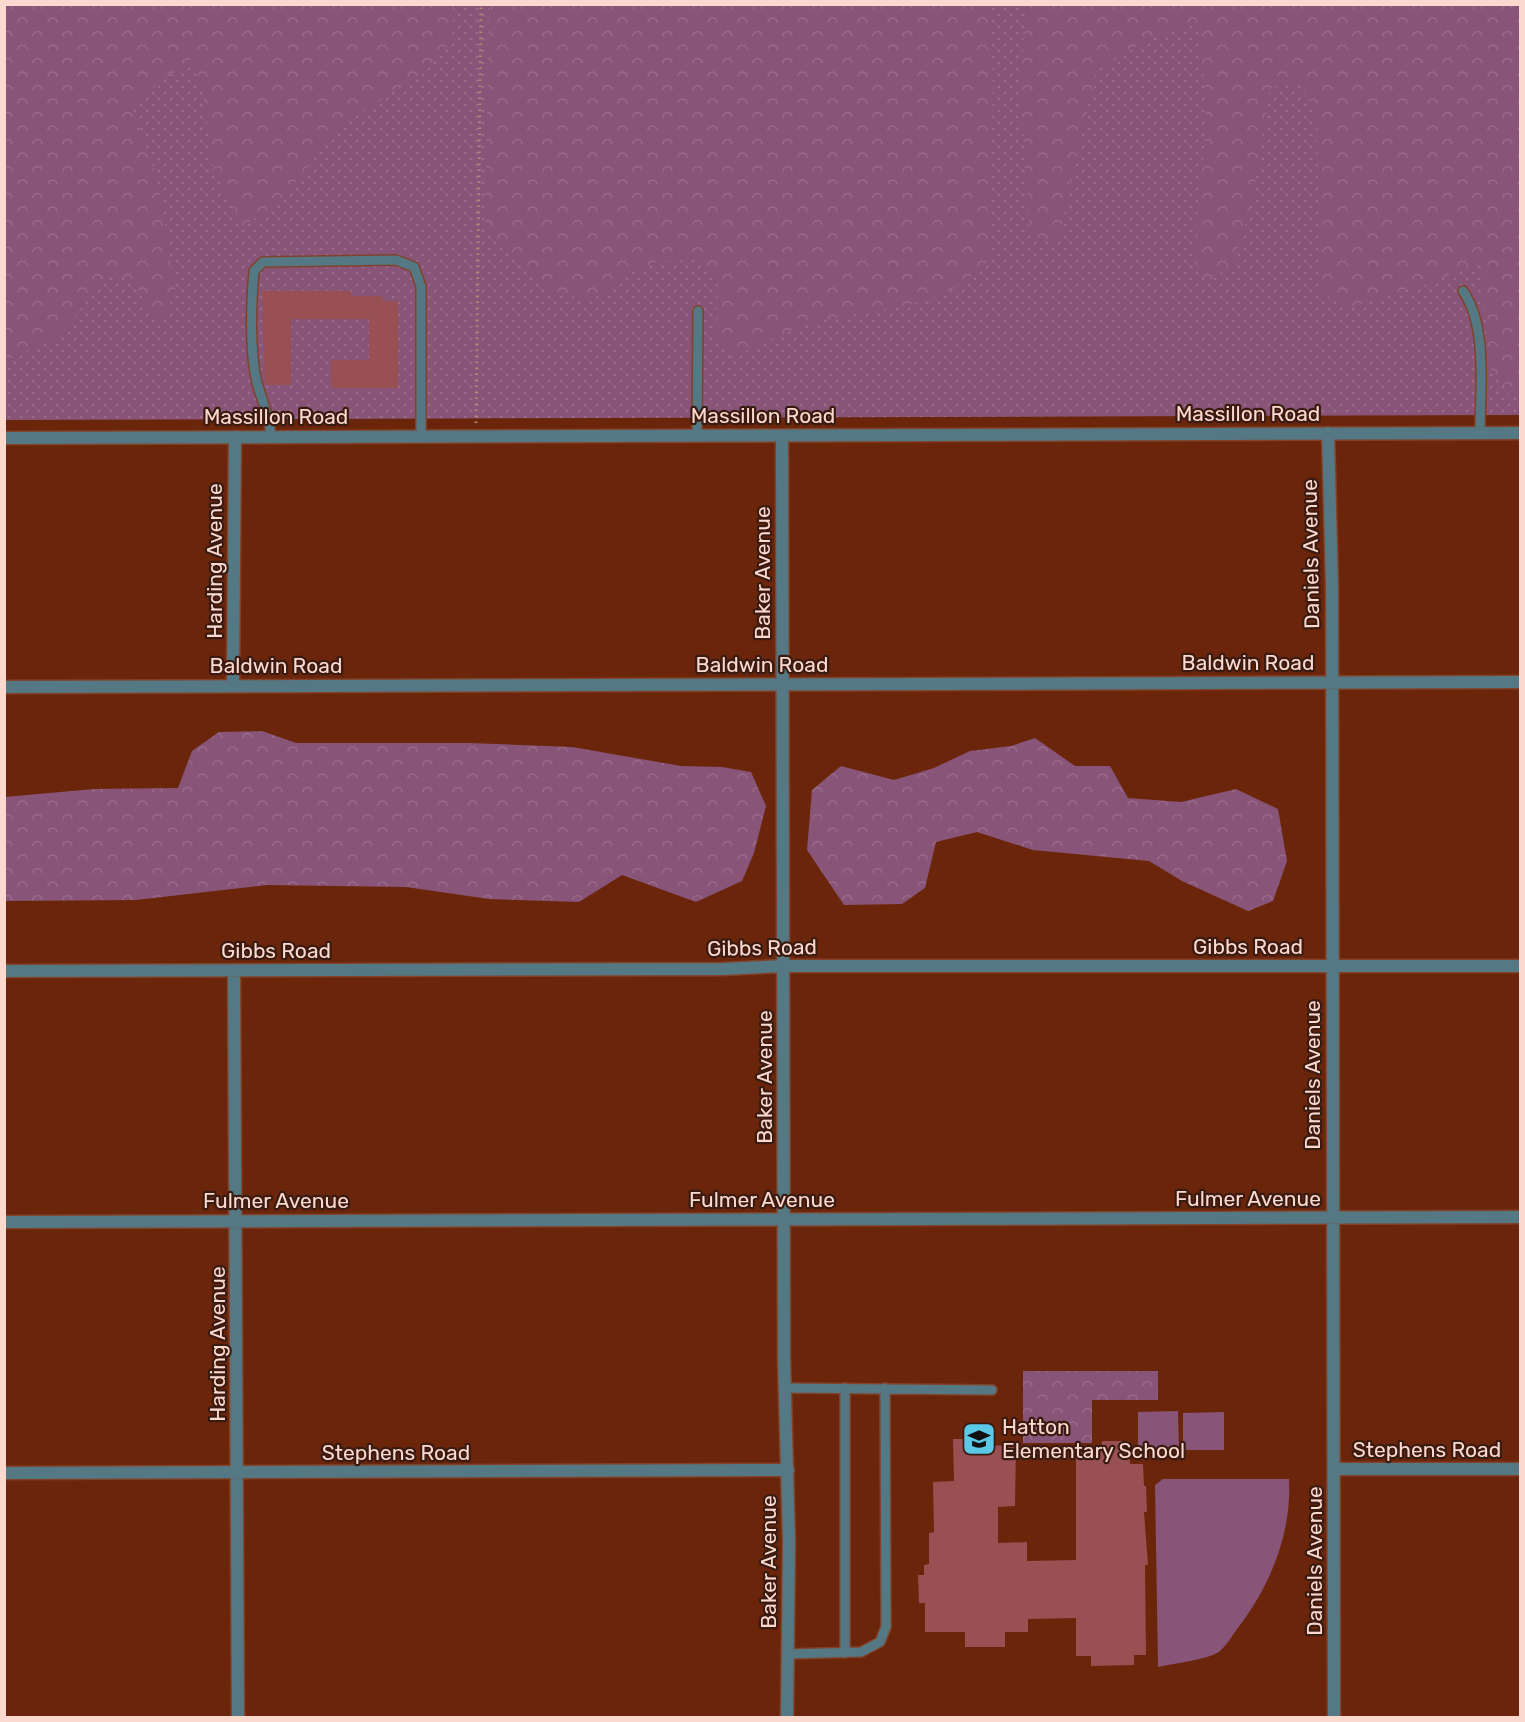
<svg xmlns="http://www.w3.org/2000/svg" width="1525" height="1722" viewBox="0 0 1525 1722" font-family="Rubik,sans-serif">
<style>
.grass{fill:url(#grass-dots)}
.forest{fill:url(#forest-crowns)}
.pitch{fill:#885478}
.building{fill:#995053}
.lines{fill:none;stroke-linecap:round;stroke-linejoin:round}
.service-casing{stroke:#81422a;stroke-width:12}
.minor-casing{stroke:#81422a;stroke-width:15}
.tertiary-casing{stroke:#81422a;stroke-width:15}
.path{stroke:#b98674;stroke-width:3;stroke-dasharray:1.5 4.5;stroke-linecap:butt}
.service{stroke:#557984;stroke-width:9}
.minor{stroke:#557984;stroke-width:12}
.tertiary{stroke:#557984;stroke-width:12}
.labels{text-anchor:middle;stroke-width:4.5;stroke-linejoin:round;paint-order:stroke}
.street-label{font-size:21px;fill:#fcd9ce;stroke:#3a1b11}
.poi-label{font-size:21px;fill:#fcd9ce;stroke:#3a1b11;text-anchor:start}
</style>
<defs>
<pattern id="grass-dots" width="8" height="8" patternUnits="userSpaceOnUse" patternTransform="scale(1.5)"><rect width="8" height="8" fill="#885478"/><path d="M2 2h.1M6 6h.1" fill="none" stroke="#9a6c8a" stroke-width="1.8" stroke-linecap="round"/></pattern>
<pattern id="forest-crowns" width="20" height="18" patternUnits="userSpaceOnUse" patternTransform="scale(1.5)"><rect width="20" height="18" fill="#885478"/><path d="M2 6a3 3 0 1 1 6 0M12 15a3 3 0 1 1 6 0" fill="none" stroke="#9a6c8a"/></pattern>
</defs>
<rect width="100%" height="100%" fill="#6a250b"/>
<path class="grass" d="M4,5H1520V415L5,420Z"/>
<path class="forest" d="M5,4H454V5L452,41L426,70L338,128L278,205L243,226L213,168L204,101L193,58L131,104L157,178L176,292L158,326L136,286L112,270L57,338L5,361Z
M489,5H990L993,78L990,258C943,312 889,304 826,320C793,328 761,342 732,359L716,338L718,275L698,260L656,262L616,279L611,294L586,298L553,294L485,228Z
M1025,5H1520V383L1511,396L1489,366L1481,261L1428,284L1353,306L1322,294L1316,115L1300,84L1270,88L1254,192L1235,260L1207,285L1193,259L1207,119L1199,24L1157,35L1096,71L1058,243L1030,236L1021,99Z
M262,731L296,743H469L572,747L681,766L722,767L751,772L766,806L754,853L742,881L696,902L622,875L579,902L489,899L406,887L267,885L136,900L5,901V797L94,789L178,788L192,751L219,732Z
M1035,738L1075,766H1110L1128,798L1181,802L1236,789L1278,809L1287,861L1273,901L1248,911L1182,881L1149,861L1033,850L977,832L936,842L925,888L902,904L844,905L807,850L812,790L841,766L894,780L934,768L970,751L1011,746Z
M1023,1371H1158V1400H1092V1443H1023Z"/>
<path class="pitch" d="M1178,1411L1179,1449H1138V1412Z
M1224,1412V1450H1183V1413Z
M1163,1479H1289C1292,1533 1270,1587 1237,1629C1232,1636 1227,1645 1220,1651C1211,1659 1172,1664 1158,1667L1155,1485Z"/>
<path class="building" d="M262,291H351V296H382V301H398V388H331V360H369V319H291V385H265Z
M953,1439H979V1445L1016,1446L1015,1506L998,1507V1543L1027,1542V1561L1076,1560V1452H1101L1102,1441H1129L1130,1464H1143L1144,1486H1146L1147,1512H1144L1148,1565H1145L1146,1655H1134V1665L1091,1666V1656H1076V1618L1028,1619V1632H1005V1647H965V1632H925V1603H919L918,1575H924V1565L929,1564V1533L934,1532L933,1482L954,1481Z"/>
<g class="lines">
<defs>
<path id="service" d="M1463,291C1488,326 1480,391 1480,433
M697,435L698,311
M271,437C269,414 263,404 257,383C249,348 251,306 254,271L263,262L396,260L414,267L421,286V436
M785,1388L992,1390
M845,1653V1388
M787,1654L861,1652L880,1642L886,1627L885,1388"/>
<path id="minor" d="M1328,433L1332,585L1334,1718
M782,436L784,1359L789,1542L787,1718
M233,685L235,437
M4,687L1520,682
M4,971L723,969L784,966H1520
M234,971L238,1718
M4,1222L1520,1217
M1334,1469H1520
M4,1473L788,1470"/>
<path id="tertiary" d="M4,438L1520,433"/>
</defs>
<use href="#service" class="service-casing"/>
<use href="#minor" class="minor-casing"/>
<use href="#tertiary" class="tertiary-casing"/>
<path class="path" d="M476,423L481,4"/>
<use href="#service" class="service"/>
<use href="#minor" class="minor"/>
<use href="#tertiary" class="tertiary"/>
</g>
<defs>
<symbol id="school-square" viewBox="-11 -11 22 22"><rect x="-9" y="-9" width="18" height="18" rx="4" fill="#5ac8e6" stroke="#3a1b11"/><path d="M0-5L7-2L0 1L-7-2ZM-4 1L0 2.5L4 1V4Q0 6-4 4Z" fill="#111"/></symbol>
</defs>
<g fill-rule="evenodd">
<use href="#school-square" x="960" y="1420" width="38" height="38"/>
</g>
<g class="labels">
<g class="street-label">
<text x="1248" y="421">Massillon Road</text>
<text x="763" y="423">Massillon Road</text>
<text x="276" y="424">Massillon Road</text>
<text transform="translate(1311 554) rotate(-91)" y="7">Daniels Avenue</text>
<text transform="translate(215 561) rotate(-90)" y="7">Harding Avenue</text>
<text transform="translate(763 573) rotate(-90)" y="7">Baker Avenue</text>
<text x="1248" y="670">Baldwin Road</text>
<text x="762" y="672">Baldwin Road</text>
<text x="276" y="673">Baldwin Road</text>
<text x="1248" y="954">Gibbs Road</text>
<text transform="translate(762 948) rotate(-1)" y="7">Gibbs Road</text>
<text x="276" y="958">Gibbs Road</text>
<text transform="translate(1313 1075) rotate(-90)" y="7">Daniels Avenue</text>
<text transform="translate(765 1077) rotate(-90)" y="7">Baker Avenue</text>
<text x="1248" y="1206">Fulmer Avenue</text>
<text x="762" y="1207">Fulmer Avenue</text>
<text x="276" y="1208">Fulmer Avenue</text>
<text transform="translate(218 1344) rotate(-90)" y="7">Harding Avenue</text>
<text x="1427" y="1457">Stephens Road</text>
<text x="396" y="1460">Stephens Road</text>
<text transform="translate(1315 1561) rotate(-90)" y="7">Daniels Avenue</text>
<text transform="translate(769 1562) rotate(-90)" y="7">Baker Avenue</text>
</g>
<g class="poi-label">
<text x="1002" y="1434">Hatton<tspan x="1002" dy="24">Elementary School</tspan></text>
</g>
</g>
<rect width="1525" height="1722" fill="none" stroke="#fcd9ce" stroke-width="12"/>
</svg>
